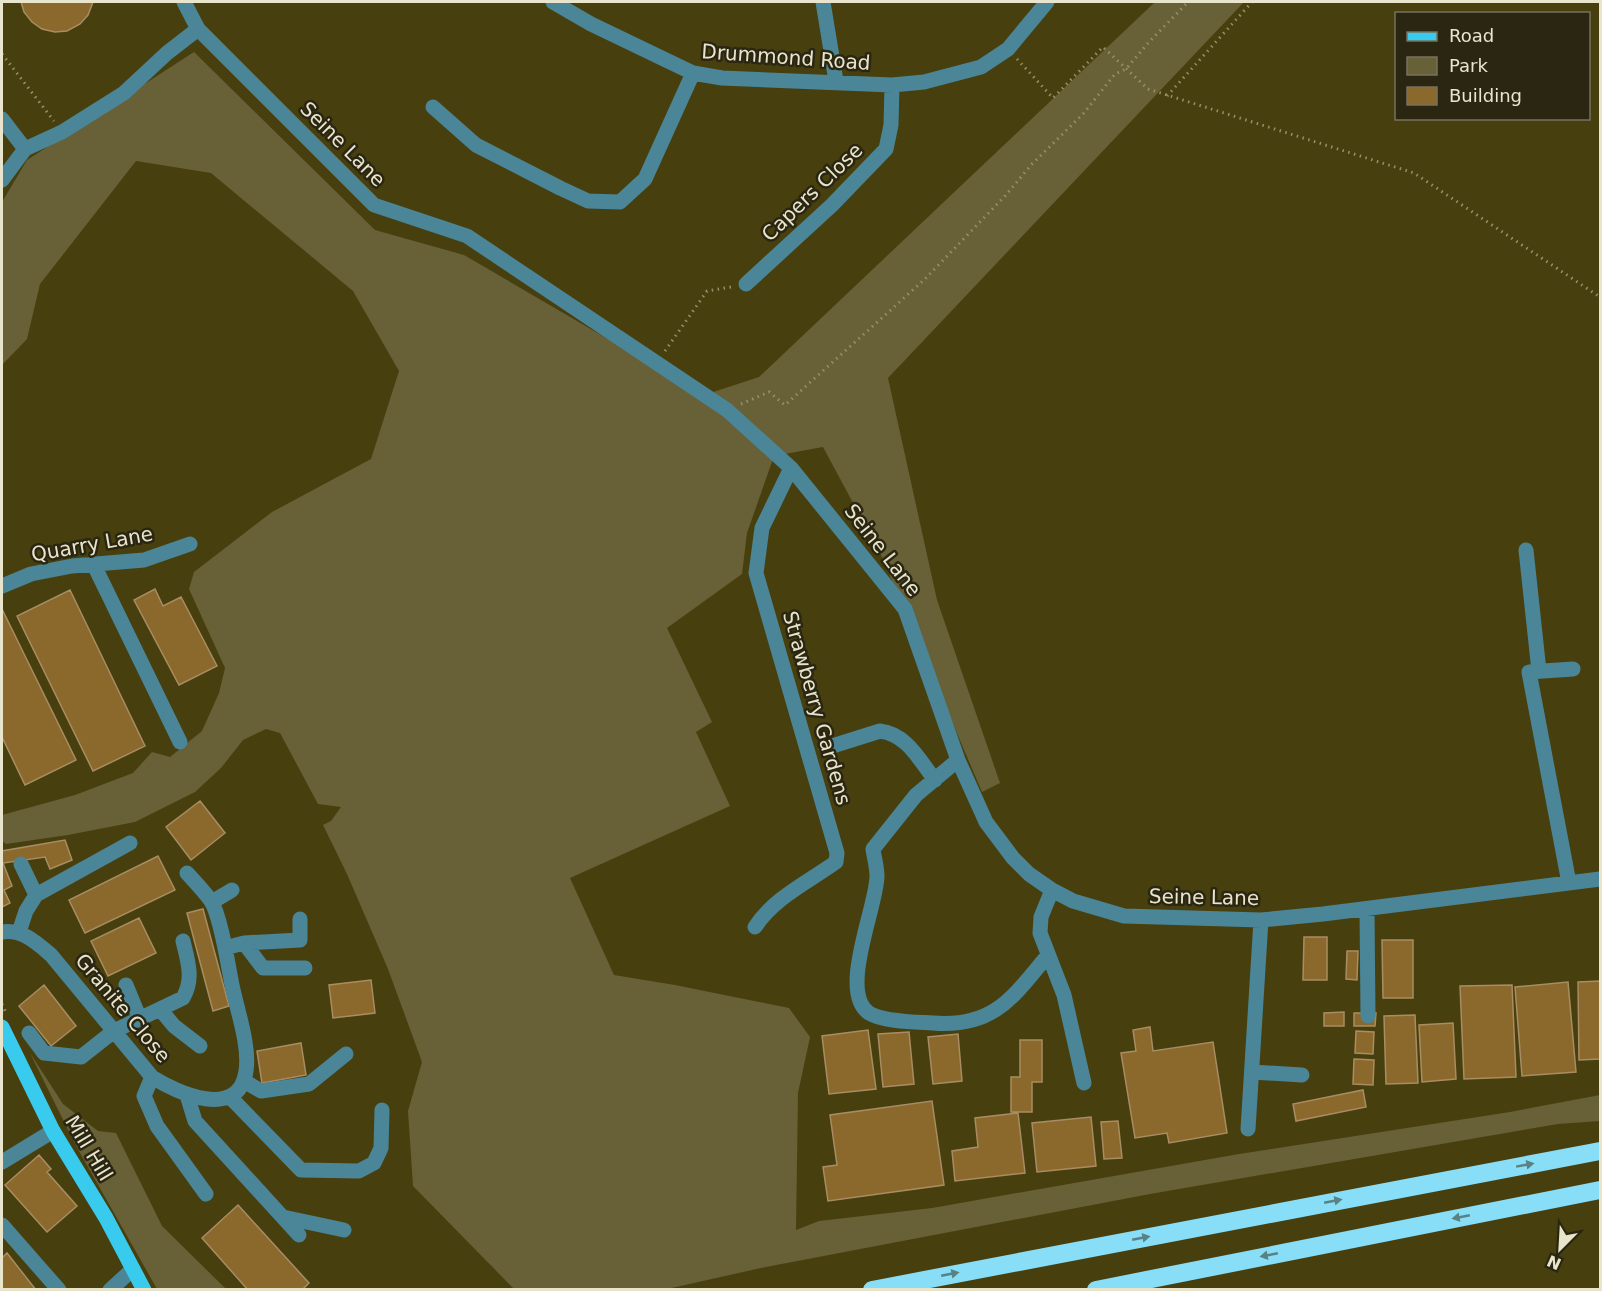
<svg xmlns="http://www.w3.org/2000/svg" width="1602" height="1291" viewBox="0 0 1602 1291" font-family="'DejaVu Sans',sans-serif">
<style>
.green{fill:#686037}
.building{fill:#8b682b;stroke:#a88d63;stroke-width:1.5}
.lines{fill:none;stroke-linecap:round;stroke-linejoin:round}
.path{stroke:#968f6b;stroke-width:3;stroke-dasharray:1.5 4.5;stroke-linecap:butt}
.minor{stroke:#4a8697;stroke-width:15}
.major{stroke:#39cbee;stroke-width:15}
.highway{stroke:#88def7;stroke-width:18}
.oneway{fill:#598284}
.labels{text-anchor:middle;stroke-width:5;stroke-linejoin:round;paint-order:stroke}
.street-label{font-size:20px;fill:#e9e5cc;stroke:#2a2612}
</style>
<rect width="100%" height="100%" fill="#483f0f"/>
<path class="green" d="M1155,2H1244L888,378L937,600L1000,783L982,792L881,555L823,447L774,456L747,533L742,574L667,628L712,722L696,732L730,806L570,878L614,975L675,985L789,1008L810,1037L798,1093L796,1230L819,1221L932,1208L1239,1154L1510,1112L1600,1095V1121L1558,1124L1150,1194L761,1268L667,1289H514L413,1186L408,1111L422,1062L388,969L347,874L323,825L331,821L341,807L318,804L280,733L266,729L243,740L221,768L195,792L135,822L68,835L6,844L2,841V815L75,795L133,773L152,752L170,757L202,731L219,693L225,668L189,589L194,572L272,512L371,459L399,371L353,291L211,173L136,161L40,284L27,339L2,365V202L27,160L194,52L375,230L464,255L704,395L759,377Z
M30,1053L63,1104L98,1131L116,1133L162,1226L226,1289H157L75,1144Z"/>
<path class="building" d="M21,2H93L88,15L80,24L67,31L55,32L42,29L32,22L24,12Z
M155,589L163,606L181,597L217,666L179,685L134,600Z
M70,590L145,746L93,771L17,616Z
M2,609L76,760L25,785L2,737Z
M200,801L225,833L191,860L166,827Z
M65,840L72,860L50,869L45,857L3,863L12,886L4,890L10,903L2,907V851Z
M158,856L175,890L85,933L69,900Z
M203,909L229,1006L213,1011L187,913Z
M139,918L156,953L108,976L91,941Z
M1304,937H1327V980H1303Z
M1382,940H1413V998H1383Z
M1347,951H1358L1357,980L1346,979Z
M371,980L375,1013L333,1018L329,985Z
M1600,981V1059L1579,1060L1578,982Z
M1568,982L1576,1072L1522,1076L1515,987Z
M44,985L76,1026L51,1046L19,1006Z
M1512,985L1516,1077L1464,1079L1460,986Z
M1344,1012V1026H1324V1013Z
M1354,1013H1376L1375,1026H1354Z
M1415,1015L1418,1083L1386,1084L1384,1016Z
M1453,1023L1456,1079L1422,1082L1419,1025Z
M1150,1027L1153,1051L1213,1042L1227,1133L1169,1143L1167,1133L1135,1138L1121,1053L1136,1051L1133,1030Z
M868,1030L876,1089L829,1094L822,1036Z
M1356,1031L1374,1032L1373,1054L1355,1053Z
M909,1032L914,1084L883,1087L878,1034Z
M958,1034L962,1081L933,1084L928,1037Z
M1020,1040H1042V1082H1032V1112H1011V1077H1020Z
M301,1043L306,1075L262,1083L257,1051Z
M1354,1059L1374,1060L1373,1085L1353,1084Z
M1363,1090L1366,1107L1296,1121L1293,1104Z
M932,1101L944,1185L828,1201L823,1167L837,1165L830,1115Z
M1018,1113L1025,1173L955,1181L952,1151L978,1147L975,1118Z
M1091,1117L1096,1166L1037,1172L1032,1123Z
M1118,1121L1122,1158L1104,1159L1101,1122Z
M39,1155L51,1169L47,1172L77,1206L47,1232L5,1185Z
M238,1205L309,1283L302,1290H248L202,1238Z
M7,1253L36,1290H2V1258Z"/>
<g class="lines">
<path class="path" d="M2,54L54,121
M1017,59L1053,98L1103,47L1148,89L1414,173L1600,297
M1167,96L1252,2
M665,351L707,291L731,287
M741,404L769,392L785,405L924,280L1005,196L1032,164L1083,114L1115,74L1126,69L1149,42L1188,2
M2,1004L6,1013"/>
<path class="minor" d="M184,2L198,29L374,205L467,236L727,410L791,468L905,609L958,760L986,822L1013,858L1029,874L1052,890L1073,901L1124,916L1261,920L1323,914L1600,879
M553,2L591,24L693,73L722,78L892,85L924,82L981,67L1008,49L1047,2
M823,2L836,81
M433,107L476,145L560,188L588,201L620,202L645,179L693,73
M2,119L25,149
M2,180L25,149L62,132L124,93L167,53L198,29
M746,284L832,205L886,149L891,125L892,85
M1526,550L1539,671
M93,563L180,742
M2,586L31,574L72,566L144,560L190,544
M826,748L880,731C907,734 920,761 935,780
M958,760L916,795L873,849C874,857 877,867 877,876C877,906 838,992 869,1013C883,1022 916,1022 933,1023C994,1028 1013,997 1048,955
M21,864L36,895
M1569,883L1529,672L1573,669
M1052,890L1041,917L1040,933L1064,995L1084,1083
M212,902L232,890
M1367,909L1368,1016
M755,927C774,898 808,882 836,862L837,853L756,573L762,528L791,468
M2,932C22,929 36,942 51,955L152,1077C177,1093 239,1121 246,1071C250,1046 237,1010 232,985C228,965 221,917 211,901C204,891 195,882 187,873
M19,932L26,911L36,895L130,843
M244,943L300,940V919
M225,948L244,943L263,968H305
M126,985L140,1019
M160,1009L174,1026L200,1046
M29,1033L44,1053L81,1057L114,1031L183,998C194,979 188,962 183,941
M1252,1072L1302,1075
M152,1077L144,1096L157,1126L206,1194
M244,1081L261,1091L309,1084L346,1054
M187,1095L195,1121L299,1235
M230,1097L301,1170L359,1171L374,1163L381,1148L382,1110
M1248,1129L1261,920
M2,1162L53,1131
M283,1217L344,1230
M2,1225L59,1290
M110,1290L133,1269"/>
<path class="major" d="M2,1027L53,1131L106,1218L144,1290"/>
<path class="highway" d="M872,1290L1600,1151
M1096,1290L1600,1190"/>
</g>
<defs><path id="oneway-solid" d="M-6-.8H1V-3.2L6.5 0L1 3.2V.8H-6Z" transform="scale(1.5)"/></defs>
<g class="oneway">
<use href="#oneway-solid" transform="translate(1525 1165) rotate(-10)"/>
<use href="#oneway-solid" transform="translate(1333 1201) rotate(-11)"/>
<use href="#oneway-solid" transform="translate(1461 1217) rotate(169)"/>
<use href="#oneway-solid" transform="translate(1141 1238) rotate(-11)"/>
<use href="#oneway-solid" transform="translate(1269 1255) rotate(169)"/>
<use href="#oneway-solid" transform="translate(950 1274) rotate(-11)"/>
</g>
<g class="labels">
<g class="street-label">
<text transform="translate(786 57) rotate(4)" y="7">Drummond Road</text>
<text transform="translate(343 144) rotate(45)" y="7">Seine Lane</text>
<text transform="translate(812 192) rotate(-44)" y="7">Capers Close</text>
<text transform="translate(92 544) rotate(-10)" y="7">Quarry Lane</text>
<text transform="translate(883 550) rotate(52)" y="7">Seine Lane</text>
<text transform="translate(817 708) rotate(74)" y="7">Strawberry Gardens</text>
<text transform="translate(1204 897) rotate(1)" y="7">Seine Lane</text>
<text transform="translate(123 1008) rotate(50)" y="7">Granite Close</text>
<text transform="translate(89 1148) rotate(59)" y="7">Mill Hill</text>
</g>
</g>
<rect width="1602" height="1291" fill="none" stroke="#e9e5cc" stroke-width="6"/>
<rect x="1395" y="12" width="195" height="108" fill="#2a2612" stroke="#76725c" stroke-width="1.5"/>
<rect x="1407" y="32" width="30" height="9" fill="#39cbee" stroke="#76725c" stroke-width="1.5"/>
<text x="1449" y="42" font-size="18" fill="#e9e5cc">Road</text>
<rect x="1407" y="57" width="30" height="18" fill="#686037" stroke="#76725c" stroke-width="1.5"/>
<text x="1449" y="72" font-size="18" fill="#e9e5cc">Park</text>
<rect x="1407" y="87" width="30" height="18" fill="#8b682b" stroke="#76725c" stroke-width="1.5"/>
<text x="1449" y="102" font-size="18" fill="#e9e5cc">Building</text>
<g transform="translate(1560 1249) rotate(204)" stroke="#2a2612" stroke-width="4.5" paint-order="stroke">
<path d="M0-4.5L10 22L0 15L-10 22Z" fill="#e9e5cc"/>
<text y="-9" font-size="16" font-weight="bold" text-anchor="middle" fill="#e9e5cc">N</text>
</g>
</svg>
